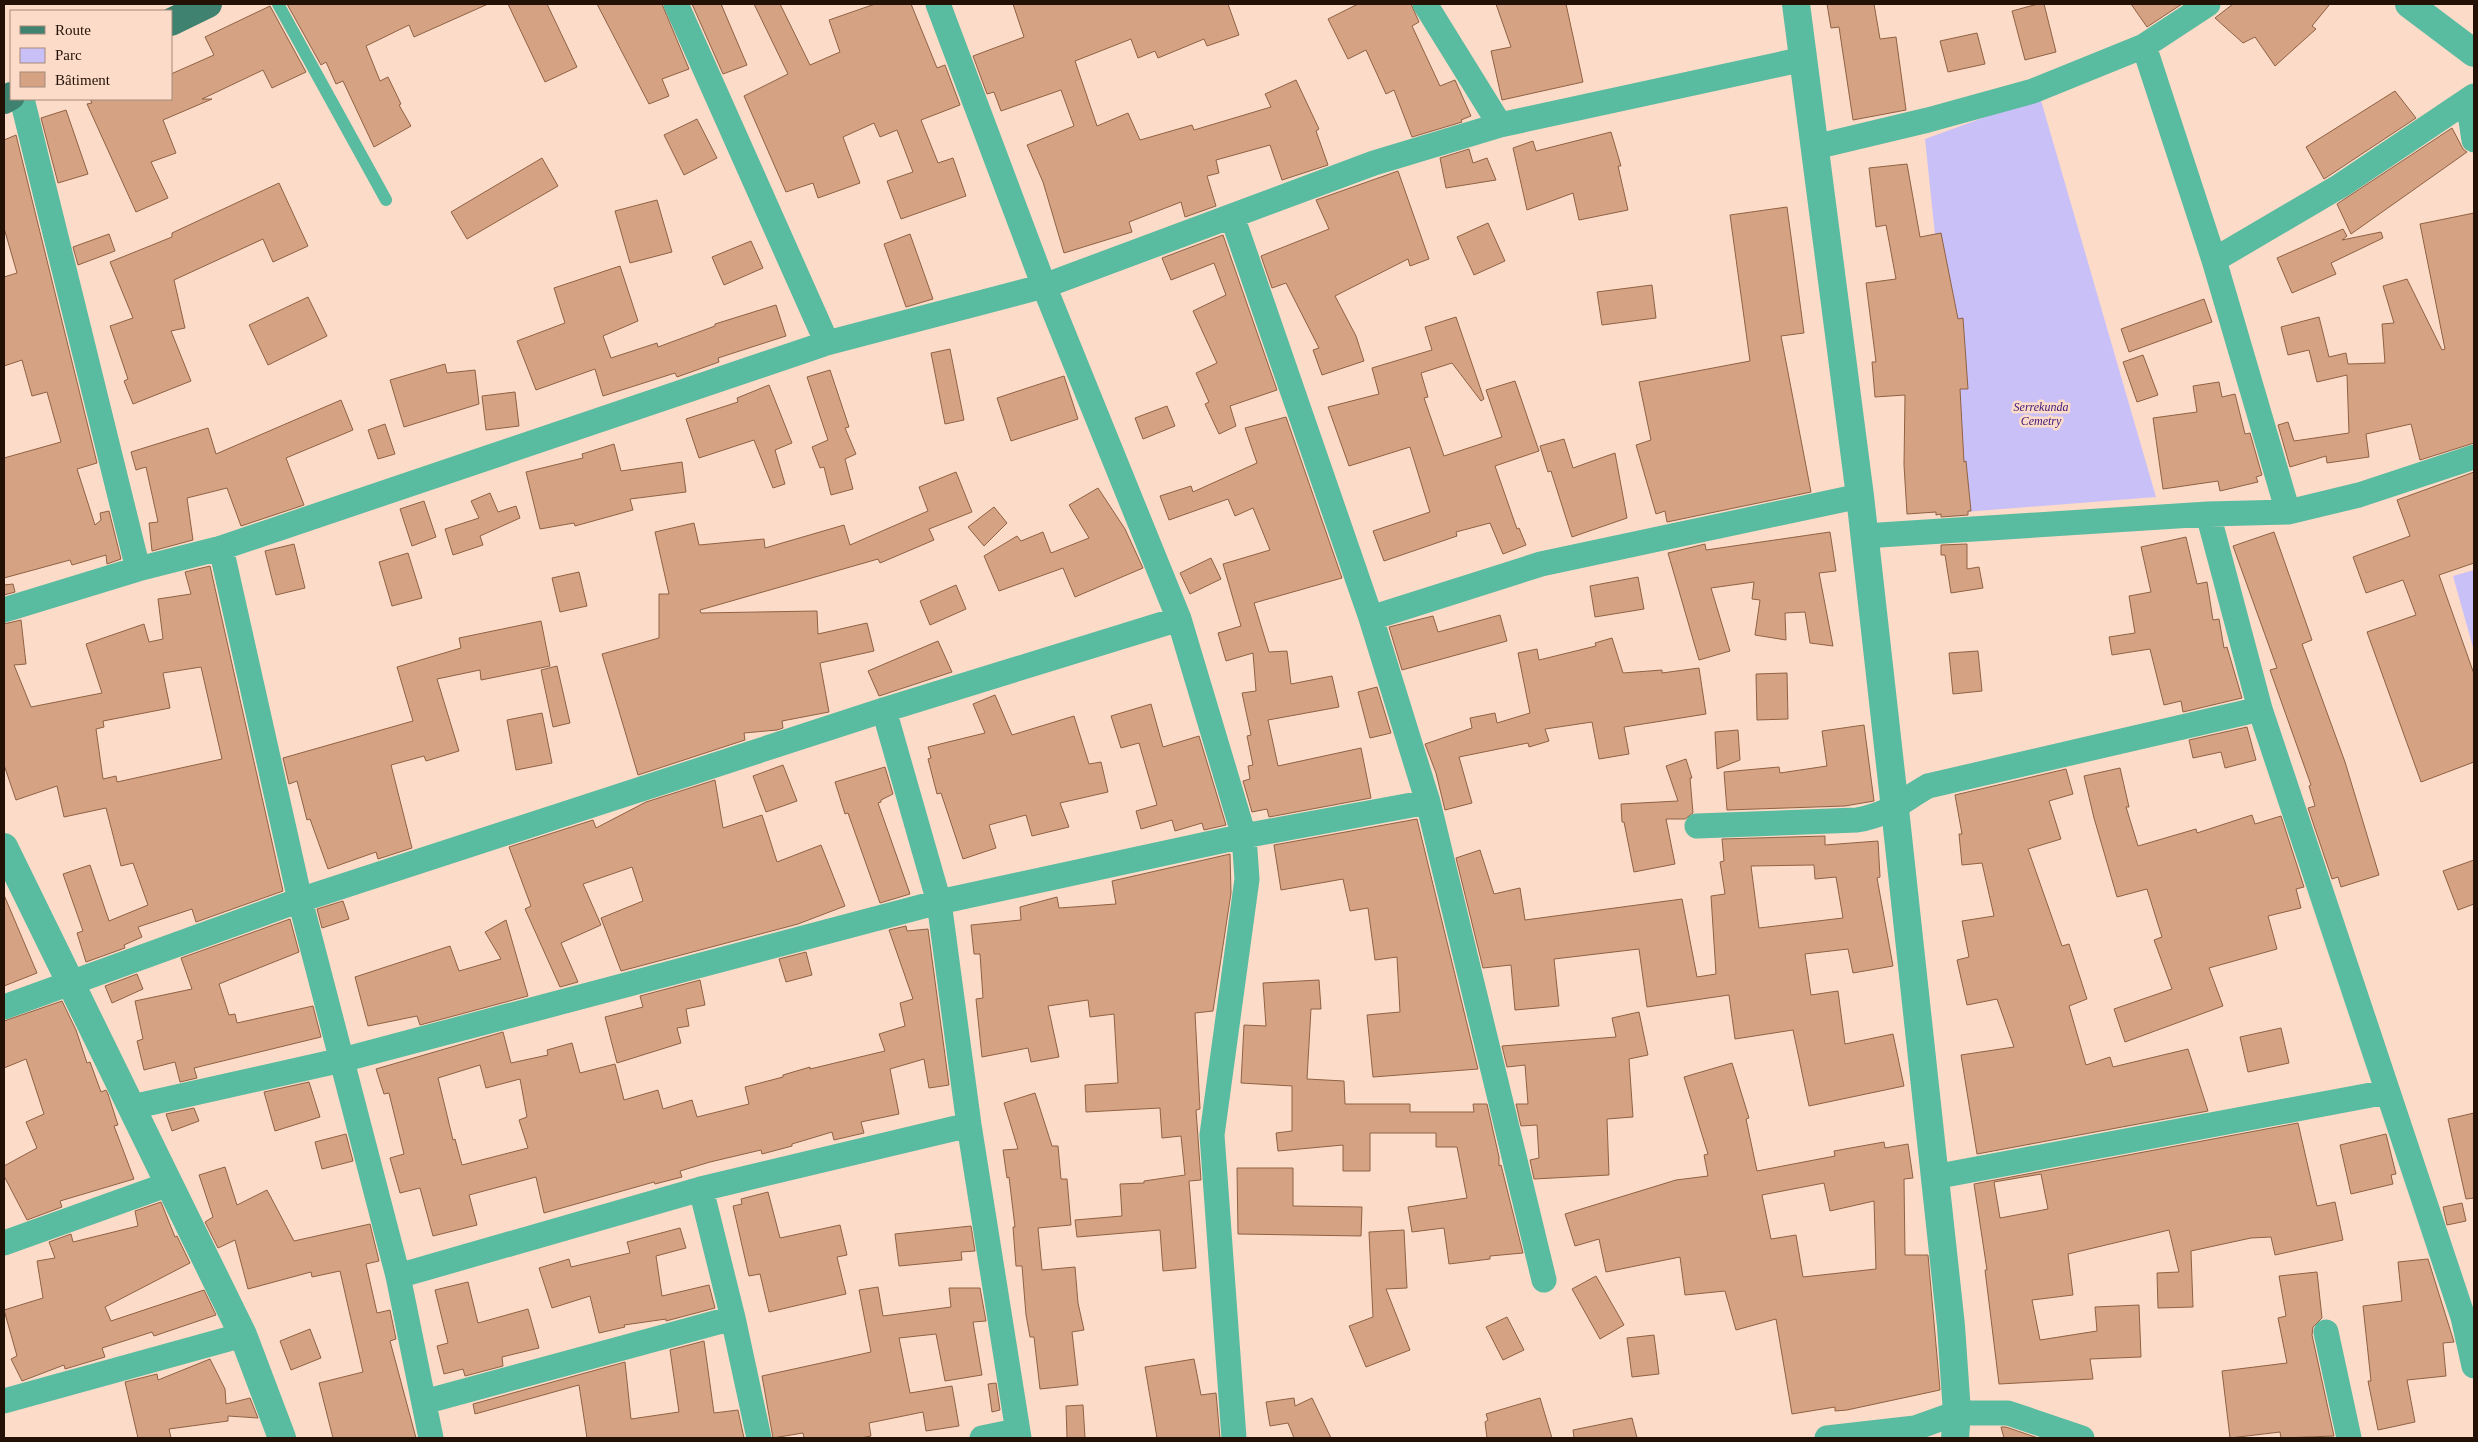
<svg xmlns="http://www.w3.org/2000/svg" width="2478" height="1442" viewBox="0 0 2478 1442" font-family="'Times New Roman',serif">
<style>
.green{fill:#cac0f8}
.building{fill:#d5a283;stroke:#906244;fill-rule:evenodd}
.lines{fill:none;stroke-linecap:round;stroke-linejoin:round}
.service{stroke:#59bb9f;stroke-width:12}
.minor{stroke:#59bb9f;stroke-width:25}
.tertiary{stroke:#59bb9f;stroke-width:28}
.primary{stroke:#3e826f;stroke-width:28}
.labels{text-anchor:middle;stroke-width:5;stroke-linejoin:round;paint-order:stroke}
.park-label{font-size:12px;font-style:italic;fill:#3c167b;stroke:#fcdbc8}
</style>
<rect width="100%" height="100%" fill="#fcdbc8"/>
<path class="green" d="M2040,97L2156,497L1964,512L1925,139Z
M2474,570V651L2453,576Z"/>
<path class="building" d="M287,4H488L414,37L409,25L366,46L380,81L388,77L401,104L399,105L411,126L374,147L343,81L336,84L326,62L321,65Z
M508,4H547L577,67L545,82Z
M597,4H662L689,69L662,79L669,96L649,104Z
M692,4H721L747,65L723,74Z
M754,4H780L810,65L840,52L829,20L875,4H911L937,68L945,65L960,105L921,120L938,163L953,158L966,196L901,219L887,181L913,172L897,130L880,137L874,123L843,137L860,183L818,198L813,183L786,192L744,96L788,74Z
M1013,4H1228L1239,35L1207,46L1204,39L1158,58L1155,51L1138,58L1131,39L1075,61L1097,126L1128,113L1140,140L1192,125L1194,130L1271,107L1265,94L1296,80L1319,129L1316,131L1328,165L1282,180L1270,145L1216,160L1219,173L1207,176L1216,206L1185,217L1181,202L1129,222L1132,232L1064,253L1043,182L1027,145L1074,126L1061,90L1001,111L994,92L987,94L973,56L1024,37Z
M1358,4H1411L1419,22L1412,26L1440,86L1455,80L1471,116L1461,120L1462,122L1412,137L1394,90L1386,94L1366,50L1348,59L1328,19Z
M1496,4H1566L1583,82L1502,100L1491,51L1511,47Z
M1827,4H1874L1880,39L1896,37L1906,110L1853,120L1839,27L1831,28Z
M2038,4H2044L2056,52L2025,60L2012,11Z
M2131,4H2182L2147,27Z
M2233,4H2330L2312,26L2316,29L2275,66L2255,37L2243,43L2215,18Z
M270,6L306,72L272,88L263,70L202,99H212L163,120L176,153L151,162L168,198L136,212L87,104L92,103L90,99H171V74L214,55L205,37Z
M1977,33L1985,64L1948,72L1940,41Z
M2395,91L2416,118L2324,179L2306,147Z
M66,110L88,174L58,183L41,118Z
M697,119L717,158L684,175L664,135Z
M2452,128L2463,149L2467,152L2351,234L2337,204Z
M1611,132L1621,166H1618L1628,210L1579,220L1573,193L1527,210L1513,148L1533,141L1536,151Z
M16,135L97,463L77,469L95,525L101,520L100,513L109,511L121,559L107,564L106,555L72,565L70,560L4,578V458L61,442L47,392L32,396L22,360L4,366V277L17,273L4,228V140Z
M1469,149L1473,163L1487,158L1496,180L1446,188L1440,158Z
M542,158L558,186L467,239L451,212Z
M1907,164L1920,237L1941,233L1958,319L1963,318L1968,389H1960L1964,462L1966,461L1971,511H1968V515L1941,517V514L1936,515V512L1907,514L1904,465L1905,395L1875,397L1872,362H1876L1866,283L1896,279L1886,225L1876,227L1869,168Z
M1398,171L1429,259L1410,266L1408,259L1335,296L1356,336L1364,361L1322,375L1313,350L1319,348L1286,283L1272,288L1261,256L1329,229L1316,200Z
M279,183L308,246L273,262L263,239L174,280L185,328L171,331L191,381L133,404L124,381L128,379L110,326L133,318L110,262L172,237V233Z
M657,200L672,252L630,263L615,211Z
M1787,207L1804,333L1781,336L1811,492L1667,522L1665,511L1656,514L1636,445L1651,440L1639,382L1750,361L1730,215Z
M2474,213V443L2420,460L2411,424L2366,434L2369,457L2327,463L2326,456L2290,467L2278,425L2288,422L2294,441L2349,433L2347,375L2317,382L2309,350L2288,355L2281,327L2319,317L2329,357L2346,353L2348,364L2385,363L2382,324L2394,323L2383,286L2407,279L2442,350L2445,349L2420,224Z
M1488,223L1505,261L1474,275L1457,237Z
M2343,229L2347,236L2342,240L2381,232L2383,238L2331,263L2336,274L2292,293L2277,258Z
M109,234L115,251L78,265L73,247Z
M910,234L933,299L906,307L884,244Z
M1223,235L1277,390L1230,406L1236,426L1219,434L1205,404L1209,402L1196,373L1217,363L1193,311L1226,295L1214,263L1171,280L1162,258Z
M751,241L763,268L724,285L712,257Z
M620,266L638,321L603,336L611,358L657,343L658,347L715,326V324L776,305L786,336L718,358L719,362L677,377L675,373L603,396L595,369L536,390L517,341L565,323L554,288Z
M1652,285L1656,318L1602,325L1597,292Z
M308,297L327,336L268,365L249,325Z
M2204,299L2212,322L2129,352L2121,329Z
M1456,317L1484,399L1481,401L1452,363L1421,373L1428,397L1424,398L1444,456L1502,437L1486,390L1515,381L1539,451L1495,466L1517,529L1519,528L1526,545L1503,554L1490,523L1456,532L1457,536L1384,561L1373,531L1430,512L1410,447L1349,466L1328,407L1379,394L1372,368L1432,350L1425,327Z
M950,349L964,420L945,424L931,353Z
M2143,355L2158,395L2137,402L2123,362Z
M445,364L447,373L475,370L479,404L404,427L390,380Z
M830,370L849,427L845,428L856,454L845,459L853,489L831,495L824,467L820,468L812,447L828,440L807,377Z
M1064,376L1078,419L1011,441L997,398Z
M2219,382L2222,397L2235,394L2245,434L2250,433L2262,475L2256,477L2258,482L2220,491L2218,481L2163,489L2153,418L2197,412L2193,386Z
M769,385L792,443L775,450L785,484L773,488L754,440L699,458L686,419L738,402L737,398Z
M515,392L519,426L486,430L482,396Z
M341,400L353,430L286,458L304,505L241,526L227,488L187,498L193,540L152,551L149,523L158,522L146,467L136,470L131,452L208,428L216,454Z
M1167,406L1175,426L1143,439L1135,418Z
M1286,417L1342,578L1254,603L1269,652L1287,651L1291,684L1332,676L1339,707L1268,720L1278,766L1361,748L1371,798L1269,817L1267,809L1252,812L1243,781L1250,779L1248,766L1253,765L1247,736L1251,735L1242,693L1256,691L1253,653L1226,661L1218,633L1241,626L1223,564L1270,550L1253,508L1235,516L1228,499L1169,520L1160,496L1191,486L1193,492L1257,463L1245,428Z
M385,424L395,454L378,459L368,430Z
M1564,439L1573,468L1615,453L1627,518L1572,537L1551,471L1548,472L1540,446Z
M614,444L621,471L682,462L686,492L630,499L633,510L575,526L574,523L540,529L526,472L583,458L582,454Z
M956,472L972,512L929,529L934,540L880,563L878,559L700,610L701,613L817,611L818,634L867,623L874,651L820,663L829,712L782,721L783,728L777,730L744,733L745,740L638,775L602,654L659,638V594H669L655,532L694,523L699,545L764,539L765,548L844,525L850,545L928,511L919,487Z
M2474,472V563L2439,575L2474,674V762L2421,782L2367,632L2416,615L2403,580L2366,593L2353,557L2410,536L2397,500Z
M1098,488L1125,529L1143,568L1075,597L1063,568L999,591L984,556L1017,536L1021,541L1043,532L1051,553L1089,538L1069,505Z
M490,493L498,512L516,506L520,518L480,536L483,545L453,555L445,529L479,518L471,501Z
M424,501L436,537L412,546L400,509Z
M994,507L1007,523L984,546L968,527Z
M1830,532L1836,571L1819,573L1833,646L1810,643L1805,612L1785,613L1786,640L1755,635L1760,600L1752,599L1754,582L1711,588L1730,651L1699,660L1668,553L1705,544L1706,550Z
M2274,532L2312,640L2302,644L2345,762L2379,875L2341,887L2338,877L2332,879L2308,808L2315,806L2309,786L2311,785L2270,670L2277,668L2233,546Z
M2186,537L2197,584L2207,582L2213,620L2219,619L2224,648L2227,647L2242,698L2183,712L2181,701L2164,705L2150,649L2112,655L2109,637L2135,633L2129,596L2151,592L2141,547Z
M294,544L305,588L276,595L265,551Z
M1967,544V569L1979,567L1983,588L1951,593L1945,555H1941V545Z
M408,553L422,598L392,606L379,562Z
M1211,558L1221,579L1190,594L1180,573Z
M210,566L283,891L196,922L192,909L138,927L142,937L124,945L125,948L86,962L77,933L83,931L63,874L90,865L109,921L148,905L133,863L121,866L106,808L64,817L57,786L16,800L4,765V624L21,620L26,664L14,665L31,707L102,693L86,644L144,624L149,642L163,639L158,599L191,594L185,572ZM201,667L222,759L117,782L116,776L103,779L96,729L104,727L103,721L170,708L163,673Z
M579,572L587,606L560,612L552,578Z
M1638,577L1644,609L1595,617L1590,586Z
M13,584L15,592L4,595V585Z
M956,585L966,609L930,625L920,601Z
M1500,615L1507,641L1402,670L1389,627L1433,616L1438,632Z
M541,621L550,666L481,680L480,670L437,679L459,751L426,761L424,756L391,765L412,848L378,859L376,852L328,869L310,819L307,820L297,781L289,784L283,758L413,721L397,667L461,648L459,638Z
M1612,638L1623,673L1662,670V673L1699,668L1706,714L1624,727L1629,754L1599,759L1592,722L1545,729L1549,741L1529,747L1528,743L1459,757L1472,803L1445,810L1436,773L1425,744L1472,728L1470,718L1495,713L1497,723L1530,713L1518,653L1537,649L1539,660L1596,646L1595,643Z
M938,641L952,672L879,696L868,671Z
M1978,651L1982,691L1953,694L1949,653Z
M557,666L570,723L553,727L541,670Z
M1787,673L1788,719L1757,720L1756,674Z
M1377,687L1391,733L1370,738L1358,692Z
M995,695L1012,735L1074,716L1089,764L1101,762L1108,792L1060,803L1069,827L1032,836L1026,815L989,825L996,848L963,859L941,793L937,794L928,759L931,758L928,747L985,733L973,704Z
M1151,704L1163,747L1199,736L1226,825L1204,830L1202,823L1175,831L1172,820L1141,829L1136,811L1157,805L1139,743L1121,748L1111,716Z
M542,713L552,763L516,770L507,720Z
M1864,725L1874,801L1845,806L1727,810L1724,772L1779,767L1780,773L1827,766L1822,731Z
M2247,727L2256,760L2225,768L2221,752L2193,758L2189,740Z
M1738,730L1740,760L1717,769L1715,732Z
M1686,759L1692,778H1690L1693,813L1685,819H1666L1675,864L1634,872L1624,822H1622L1621,804L1678,801L1666,766Z
M783,765L797,801L766,812L753,776Z
M885,767L893,794L881,800V802L878,803L910,894L880,903L848,813L845,814L835,782Z
M2120,768L2129,807H2126L2138,846L2196,829L2197,833L2252,815L2255,824L2281,816L2304,887L2296,889L2301,908L2268,916L2277,949L2209,968L2223,1006L2125,1042L2114,1009L2172,989L2154,940L2162,937L2147,889L2117,897L2094,818L2084,776Z
M2066,769L2073,794L2049,801L2061,839L2028,849L2062,946L2069,944L2087,999L2069,1006L2086,1065L2110,1057L2113,1067L2188,1049L2208,1111L1977,1154L1961,1055L2014,1047L1997,999L1967,1005L1957,960L1969,957L1962,921L1994,916L1982,863L1962,865L1959,834H1962L1955,795Z
M715,780L723,828L762,815L777,862L821,845L845,906L798,924L621,971L601,918L643,901L632,867L583,884L601,925L561,943L578,982L560,987L525,909L531,906L509,847L593,820L596,828L646,802Z
M1417,819L1478,1069L1373,1077L1367,1015L1400,1012L1397,957L1375,960L1368,908L1350,911L1343,879L1281,890L1274,845Z
M1825,836V845L1878,841L1880,877L1877,878L1893,966L1853,973L1848,949L1805,954L1811,995L1838,991L1845,1044L1893,1034L1904,1086L1809,1106L1793,1030L1735,1039L1729,995L1647,1007L1639,949L1554,959L1559,1006L1515,1010L1511,965L1483,968L1456,858L1480,850L1494,894L1520,888L1525,920L1682,899L1697,977L1716,974L1711,896L1725,894L1720,862L1724,861L1722,839ZM1814,865L1815,879L1836,877L1843,918L1759,928L1751,866Z
M1230,854L1231,893L1213,1011L1195,1013L1200,1109L1196,1110L1201,1180L1189,1181L1196,1268L1163,1271L1160,1230L1077,1237L1075,1220L1122,1216L1120,1184L1144,1183V1181L1185,1175L1181,1136L1162,1138L1160,1108L1086,1112L1085,1085L1118,1083L1114,1014L1090,1017L1088,1000L1048,1006L1059,1057L1031,1062L1028,1048L982,1057L976,999L983,998L980,954H974L971,925L1021,920L1020,907L1057,897L1059,908L1116,904L1112,881Z
M2474,860V904L2458,910L2443,871Z
M4,895L37,973L4,986Z
M343,901L349,919L322,928L317,909Z
M290,919L299,952L219,984L229,1015L235,1014L237,1023L313,1006L321,1037L194,1068L197,1078L180,1082L175,1062L144,1070L137,1041L143,1039L135,1001L192,989L181,958Z
M506,920L528,996L420,1025L417,1016L368,1026L355,977L450,946L459,971L501,959L485,932Z
M906,926L907,931L928,929L949,1085L929,1088L924,1059L890,1069L899,1114L861,1122L864,1133L834,1140L832,1132L792,1144V1146L762,1154L761,1150L710,1162L680,1171L682,1177L655,1184L654,1182L544,1213L536,1177L469,1195L477,1225L433,1236L420,1188L400,1193L390,1158L404,1154L389,1093L384,1094L376,1069L503,1032L511,1063L548,1055L547,1050L572,1043L580,1073L615,1064L624,1100L658,1090L663,1109L692,1100L697,1117L749,1104L745,1087L783,1077V1075L810,1067V1069L885,1051L879,1034L905,1026L900,1003L913,999L889,930ZM480,1065L486,1088L520,1079L527,1117L519,1120L528,1148L462,1165L455,1139L453,1140L438,1078Z
M806,952L812,975L786,982L779,959Z
M137,974L143,989L112,1003L105,986Z
M700,980L705,1005L686,1009L689,1026L677,1028L681,1043L617,1063L605,1017L643,1007L640,996Z
M1319,980L1321,1009H1311L1307,1079L1344,1081L1345,1104H1410V1112H1474L1473,1104H1487L1499,1157V1166L1501,1165L1523,1253L1490,1256V1259L1449,1264L1444,1228L1412,1232L1408,1207L1467,1198L1457,1147H1436V1133H1370V1171H1343V1145L1278,1151L1276,1133L1292,1131V1086L1241,1083L1244,1025L1266,1026L1263,983Z
M62,1001L76,1030L87,1063L90,1062L101,1092L106,1090L108,1094L118,1125L114,1126L134,1179L60,1201L62,1207L27,1220L4,1176V1166L37,1148L26,1122L44,1114L26,1059L4,1068V1021Z
M1639,1012L1648,1055L1629,1059L1633,1117L1607,1119L1609,1175L1534,1179L1530,1160L1539,1158L1537,1125L1521,1126L1516,1104H1528L1525,1065L1507,1067L1502,1046L1616,1037L1612,1018Z
M2281,1028L2289,1063L2248,1072L2240,1037Z
M1732,1063L1749,1118L1746,1119L1757,1171L1835,1156L1834,1151L1884,1142L1885,1148L1908,1144L1913,1178L1904,1179L1905,1255H1928L1940,1390L1847,1410L1835,1411V1407L1792,1414L1776,1319L1736,1330L1725,1291L1685,1295L1680,1257L1606,1272L1599,1239L1575,1246L1565,1214L1676,1180L1708,1176L1704,1155L1708,1154L1684,1077ZM1824,1183L1830,1211L1874,1201L1876,1269L1803,1277L1796,1235L1771,1239L1762,1195Z
M309,1082L320,1117L275,1131L264,1092Z
M1035,1093L1052,1146H1058L1061,1179H1067L1071,1225L1038,1228L1042,1270L1075,1267L1078,1303L1084,1330L1072,1332L1078,1385L1040,1389L1034,1337H1030L1026,1315L1022,1266H1016L1013,1227H1015L1009,1177L1007,1178L1003,1150L1018,1149L1004,1103Z
M194,1108L199,1121L172,1131L166,1114Z
M2474,1113V1198L2466,1199L2448,1119Z
M2298,1123L2317,1206L2335,1202L2343,1240L2275,1255L2271,1237L2251,1238L2191,1251L2193,1307L2158,1308L2157,1273L2179,1272L2169,1230L2068,1254L2073,1295L2032,1300L2040,1340L2097,1331L2095,1307L2139,1305L2141,1357L2090,1359L2093,1379L1999,1384L1985,1270H1987L1974,1184ZM2041,1174L2048,1209L2000,1218L1994,1182Z
M346,1134L353,1161L322,1169L315,1142Z
M2386,1134L2396,1174L2391,1175L2393,1184L2351,1194L2340,1145Z
M225,1167L237,1205L267,1190L294,1241L370,1224L379,1261L366,1264L377,1313L390,1310L396,1339L390,1341L416,1438H333L319,1383L363,1372L340,1271L312,1277L311,1272L248,1289L235,1240L218,1248L205,1222L213,1217L199,1175Z
M1237,1168H1293V1206L1362,1207L1361,1236L1238,1234Z
M768,1192L780,1238L840,1225L847,1255L837,1257L846,1294L769,1312L760,1274L749,1276L733,1206L742,1204L741,1199Z
M161,1202L175,1237L177,1236L190,1263L105,1307L111,1321L204,1290L216,1315L154,1336L152,1332L102,1348L105,1357L65,1369L64,1365L22,1381L11,1359L17,1356L4,1310L43,1298L37,1261L55,1258L49,1242L71,1234L73,1242L138,1226L135,1211Z
M2462,1203L2466,1221L2447,1225L2443,1207Z
M971,1226L975,1251L961,1252L962,1260L899,1266L895,1234Z
M680,1228L686,1248L656,1256L662,1296L709,1285L715,1308L666,1321V1319L624,1325L625,1327L599,1333L590,1296L552,1308L539,1268L569,1259L571,1267L630,1253L627,1242Z
M1404,1230L1407,1288L1386,1289L1410,1350L1366,1367L1349,1326L1373,1317L1369,1232Z
M2428,1259L2454,1342L2443,1343L2446,1376L2407,1380L2415,1422L2378,1430L2368,1381H2371L2363,1306L2402,1301L2398,1262Z
M2317,1272L2322,1318L2313,1327L2312,1335L2334,1436L2281,1438L2280,1432L2230,1438L2222,1371L2287,1363L2278,1318L2286,1316L2279,1276Z
M1596,1276L1624,1325L1600,1339L1572,1289Z
M468,1282L478,1323L528,1309L539,1348L502,1357L503,1366L465,1376L463,1369L444,1374L437,1346L448,1343L435,1290Z
M878,1287L883,1316L951,1307L949,1288H980L986,1321L973,1322L982,1375L945,1381L936,1334L899,1338L910,1393L952,1386L959,1426L926,1431L923,1412L869,1423L871,1436L861,1438H804L803,1433L773,1438L762,1376L871,1352L859,1290Z
M1507,1317L1524,1350L1503,1360L1486,1327Z
M310,1329L321,1358L291,1370L280,1341Z
M1654,1335L1659,1374L1632,1377L1627,1338Z
M704,1341L714,1413L738,1410L744,1438H587L579,1385L475,1414L473,1404L625,1362L631,1419L679,1412L670,1350Z
M210,1359L225,1389L226,1404L250,1398L258,1418L228,1416V1421L169,1429L171,1438H138L125,1382L157,1374L158,1380Z
M1194,1359L1201,1395L1216,1393L1220,1438H1157L1145,1367Z
M996,1383L1000,1410L992,1412L988,1384Z
M1294,1398L1295,1406L1312,1398L1331,1438H1294L1288,1423L1270,1426L1266,1402Z
M1540,1398L1552,1438H1487L1485,1422L1488,1420L1486,1414Z
M1083,1405L1085,1438H1067L1066,1406Z
M1632,1418L1637,1438H1574L1573,1430Z
M2001,1427H2006L2038,1438H2004Z"/>
<g class="lines">
<path class="service" d="M278,4L386,200"/>
<path class="minor" d="M676,4L827,343
M938,4L1044,286L1179,619L1244,836L1247,879L1212,1135L1234,1438
M1425,4L1500,125
M2144,46L2214,260L2288,512
M22,99L138,569
M2468,101L2474,140
M1815,147L1928,120L2033,91L2144,46L2208,4
M1232,216L1371,618L1428,802L1544,1280
M2214,260L2340,186L2474,96
M2208,514L2260,709L2463,1317L2474,1366
M1864,536L2208,514L2288,512L2359,495L2474,457
M221,548L300,900L398,1276L431,1438
M4,610L138,569L221,548L827,343L1044,286L1374,163L1500,125L1804,59
M1371,618L1541,564L1860,496
M884,710L939,902L969,1125L1019,1438
M1697,826L1857,820C1890,814 1900,802 1928,786L2260,709
M4,1007L300,900L884,710L1179,619
M132,1107L342,1060L939,902L1244,836L1428,802
M1934,1177L2387,1092
M701,1189L733,1318L759,1438
M4,1243L169,1184
M398,1276L701,1189L969,1125
M2326,1332L2349,1438
M4,1401L243,1335
M424,1402L733,1318
M982,1438L1016,1431
M1827,1438L1915,1428L1957,1413H2008L2082,1438"/>
<path class="tertiary" d="M1796,4L1860,496L1895,809L1951,1326L1957,1413L1955,1438
M2409,4L2474,53
M4,847L243,1335L282,1438"/>
<path class="primary" d="M171,22L208,4
M4,100L11,96"/>
</g>
<g class="labels">
<g class="park-label">
<text x="2041" y="411">Serrekunda<tspan x="2041" dy="14">Cemetry</tspan></text>
</g>
</g>
<rect width="2478" height="1442" fill="none" stroke="#231105" stroke-width="10"/>
<rect x="10" y="10" width="162" height="90" fill="#fcdbc8" stroke="#a58a7a"/>
<rect x="20" y="26" width="25" height="8" fill="#3e826f" stroke="#a58a7a"/>
<text x="55" y="35" font-size="15" fill="#231105">Route</text>
<rect x="20" y="48" width="25" height="15" fill="#cac0f8" stroke="#a58a7a"/>
<text x="55" y="60" font-size="15" fill="#231105">Parc</text>
<rect x="20" y="72" width="25" height="15" fill="#d5a283" stroke="#a58a7a"/>
<text x="55" y="85" font-size="15" fill="#231105">Bâtiment</text>
</svg>
